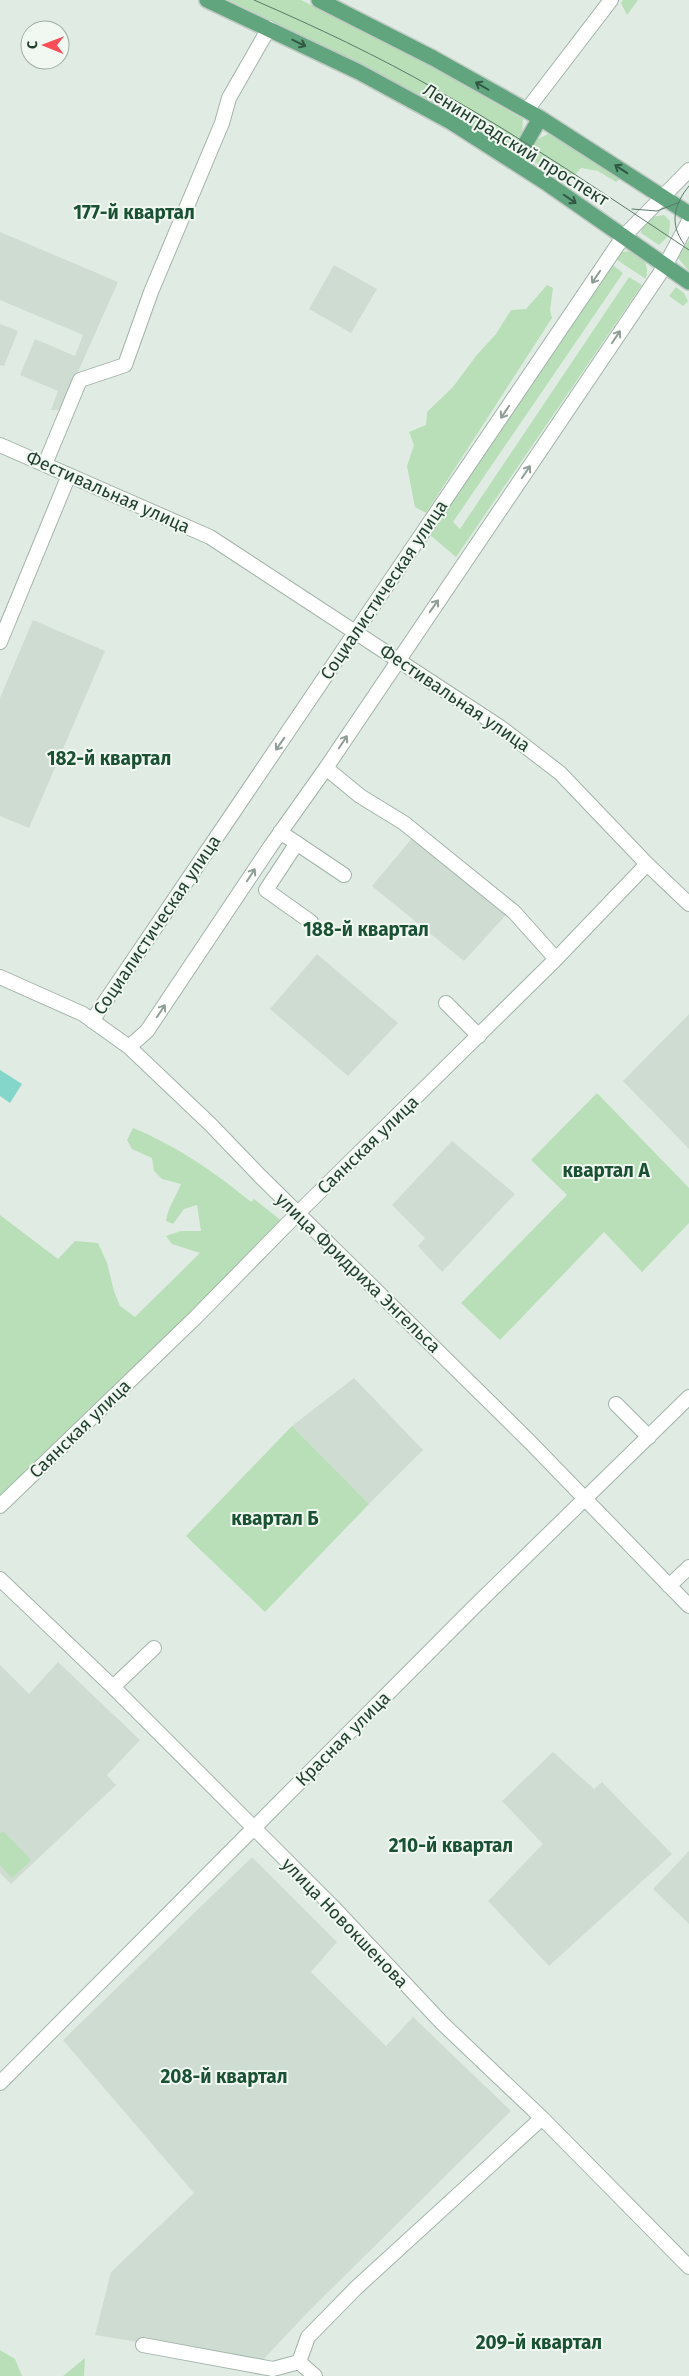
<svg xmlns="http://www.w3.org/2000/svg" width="689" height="2376" viewBox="0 0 689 2376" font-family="'Fira Sans',sans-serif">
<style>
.built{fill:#cedcd2}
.green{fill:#b8dfb7}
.water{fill:#84d6ca}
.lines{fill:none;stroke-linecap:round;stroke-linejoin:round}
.minor-casing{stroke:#a2b4a9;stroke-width:16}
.major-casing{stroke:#c0c9c4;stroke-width:18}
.minor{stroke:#fff;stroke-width:14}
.major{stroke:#61a57f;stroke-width:15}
.tram{stroke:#5a7a67;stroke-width:1}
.oneway{stroke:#305842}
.oneway2{stroke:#8f9e96}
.labels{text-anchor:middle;stroke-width:4;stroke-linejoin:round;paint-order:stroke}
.street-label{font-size:18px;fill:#1f3e2d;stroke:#f1f8f2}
.neighbourhood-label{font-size:19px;font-weight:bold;fill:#1a5133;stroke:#f1f8f2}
</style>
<rect width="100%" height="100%" fill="#e0ece3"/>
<path class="built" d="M0,232L118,282L61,410H51L58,391L20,375L35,339L75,356L83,335L0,300Z
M334,265L377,289L351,333L309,309Z
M0,324L18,331L4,366L0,365Z
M33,620L105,651L29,828L0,816V698Z
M413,837L506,915L464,961L372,886Z
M317,954L398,1023L348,1076L270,1009Z
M689,1014V1149L623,1081Z
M452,1141L515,1194L442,1272L418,1246L425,1238L392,1205Z
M354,1378L423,1450L369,1504L292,1426Z
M58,1662L140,1740L107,1775L116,1785L11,1884L0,1873V1665L29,1694Z
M553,1752L594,1789L602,1782L672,1854L549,1966L488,1901L543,1844L502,1801Z
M689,1851V1924L653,1889Z
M252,1857L337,1942L311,1972L386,2046L413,2017L511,2111L306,2314L261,2362L95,2335L111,2272L194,2193L63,2040Z"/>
<path class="green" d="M228,0H301L404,51L523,119L522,134L512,146L505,144C414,93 323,44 228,0Z
M623,0H638L627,15L621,3Z
M548,134L554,137L621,178L616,182L598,171L581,168L568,183L531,160C528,146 536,139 548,134Z
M664,215L670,221L669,235L659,245L641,233L642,226L652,217Z
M689,240V271L678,258Z
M634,251C645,260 649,265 646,279L614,258L622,252Z
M610,263L623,273L453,522L460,529L629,277L642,285L456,557L429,534Z
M547,285L553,288L550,310L552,318L426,513L415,507L407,466L414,445L409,432L426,425L427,412L453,387L476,356L496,334L511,310L526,309Z
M676,287L684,293L688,301L683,306L669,296Z
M597,1093L689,1188V1223L642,1272L604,1232L500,1340L461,1303L567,1195L531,1160Z
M133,1128C175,1145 216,1173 251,1202L254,1199L283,1222L0,1497V1215L58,1259L75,1241L98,1243L107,1263L114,1291L120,1306L135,1317L200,1253L172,1244L166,1236L181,1231H201L197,1205L184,1209L173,1224L166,1221C168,1207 176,1197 181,1184L162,1179L154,1171L152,1158L132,1149L127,1140Z
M292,1426L369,1504L265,1612L186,1536Z
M3,1831L31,1860L12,1878L0,1865V1834Z
M0,2350L15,2359L22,2376H0Z
M85,2358L84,2376H63Z"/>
<path class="water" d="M0,1070L22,1084L10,1103L0,1096Z"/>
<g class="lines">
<defs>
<path id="minor" d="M526,111L611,0
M0,445L210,537L500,727L560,773L647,864L689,904
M45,464L80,380L125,365L151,292L222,123L229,98L269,28
M0,642L69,475
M326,768L360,796L404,823L514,912L556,959
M280,832L344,875
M297,843L266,890L311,922
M0,977L83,1014L129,1047L210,1124L260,1176L529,1441L689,1606
M446,1003L479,1036
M92,1021L623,237L689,170
M129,1047L147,1031L270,847L326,768L665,266L689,221
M616,1404L649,1437
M0,1506L196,1317L298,1213L556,959L647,864
M0,1579L113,1687L335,1909L442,2023L542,2118L689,2267
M669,1586L689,1567
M113,1687L154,1648
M0,2083L474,1607L689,1397
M143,2345L273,2369L299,2362
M299,2362L308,2337L356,2288L542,2118
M299,2362L315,2376"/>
<path id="major" d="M207,0L359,72L451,122L548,184L689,282
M319,0L433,58L540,118L689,214
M515,162L540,118"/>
</defs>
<use href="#minor" class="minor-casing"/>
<use href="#major" class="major-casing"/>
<use href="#minor" class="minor"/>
<use href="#major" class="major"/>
<path class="tram" d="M254,0C316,27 378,56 437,90C524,139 606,195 689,250
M632,209L657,211L680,202
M684,244C669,224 674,204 689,186"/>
</g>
<defs><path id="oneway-shaft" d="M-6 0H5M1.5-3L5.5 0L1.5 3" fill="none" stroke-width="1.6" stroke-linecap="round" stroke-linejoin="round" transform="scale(1.25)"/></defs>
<g class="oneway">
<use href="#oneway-shaft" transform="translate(299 43) rotate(26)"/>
<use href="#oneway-shaft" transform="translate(482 86) rotate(-150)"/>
<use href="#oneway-shaft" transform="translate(621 169) rotate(-147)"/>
<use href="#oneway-shaft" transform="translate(570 199) rotate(35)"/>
</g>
<g class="oneway2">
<use href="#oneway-shaft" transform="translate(596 277) rotate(124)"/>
<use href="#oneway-shaft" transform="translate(616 337) rotate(-56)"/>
<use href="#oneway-shaft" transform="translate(505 412) rotate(124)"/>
<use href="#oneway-shaft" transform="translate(526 472) rotate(-56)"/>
<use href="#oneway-shaft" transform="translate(434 606) rotate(-55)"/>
<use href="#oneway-shaft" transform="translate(343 742) rotate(-56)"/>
<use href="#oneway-shaft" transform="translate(280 744) rotate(125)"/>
<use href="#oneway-shaft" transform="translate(251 875) rotate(-57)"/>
<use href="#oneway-shaft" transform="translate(161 1011) rotate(-56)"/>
</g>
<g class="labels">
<g class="street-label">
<text transform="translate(516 145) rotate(32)" y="6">Ленинградский проспект</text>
<text transform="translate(108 492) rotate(24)" y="6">Фестивальная улица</text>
<text transform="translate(384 590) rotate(-56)" y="6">Социалистическая улица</text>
<text transform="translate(455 698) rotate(34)" y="6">Фестивальная улица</text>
<text transform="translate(157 925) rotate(-56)" y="6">Социалистическая улица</text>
<text transform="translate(368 1145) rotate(-44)" y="6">Саянская улица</text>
<text transform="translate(358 1273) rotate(44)" y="6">улица Фридриха Энгельса</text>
<text transform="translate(80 1429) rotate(-44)" y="6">Саянская улица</text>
<text transform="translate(343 1739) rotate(-45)" y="6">Красная улица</text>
<text transform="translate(345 1923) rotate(46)" y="6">улица Новокшенова</text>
</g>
<g class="neighbourhood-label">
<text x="134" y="219">177-й квартал</text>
<text x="109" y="765">182-й квартал</text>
<text x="366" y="936">188-й квартал</text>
<text x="606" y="1177">квартал А</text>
<text x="275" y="1525">квартал Б</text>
<text x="451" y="1852">210-й квартал</text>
<text x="224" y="2083">208-й квартал</text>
<text x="539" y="2349">209-й квартал</text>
</g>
</g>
<g transform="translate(45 45) rotate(271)"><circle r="24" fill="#f1f8f2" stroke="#9daea3"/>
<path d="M0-4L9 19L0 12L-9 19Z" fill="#fc4e58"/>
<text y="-8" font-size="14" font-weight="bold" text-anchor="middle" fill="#1f3e2d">С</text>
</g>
</svg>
